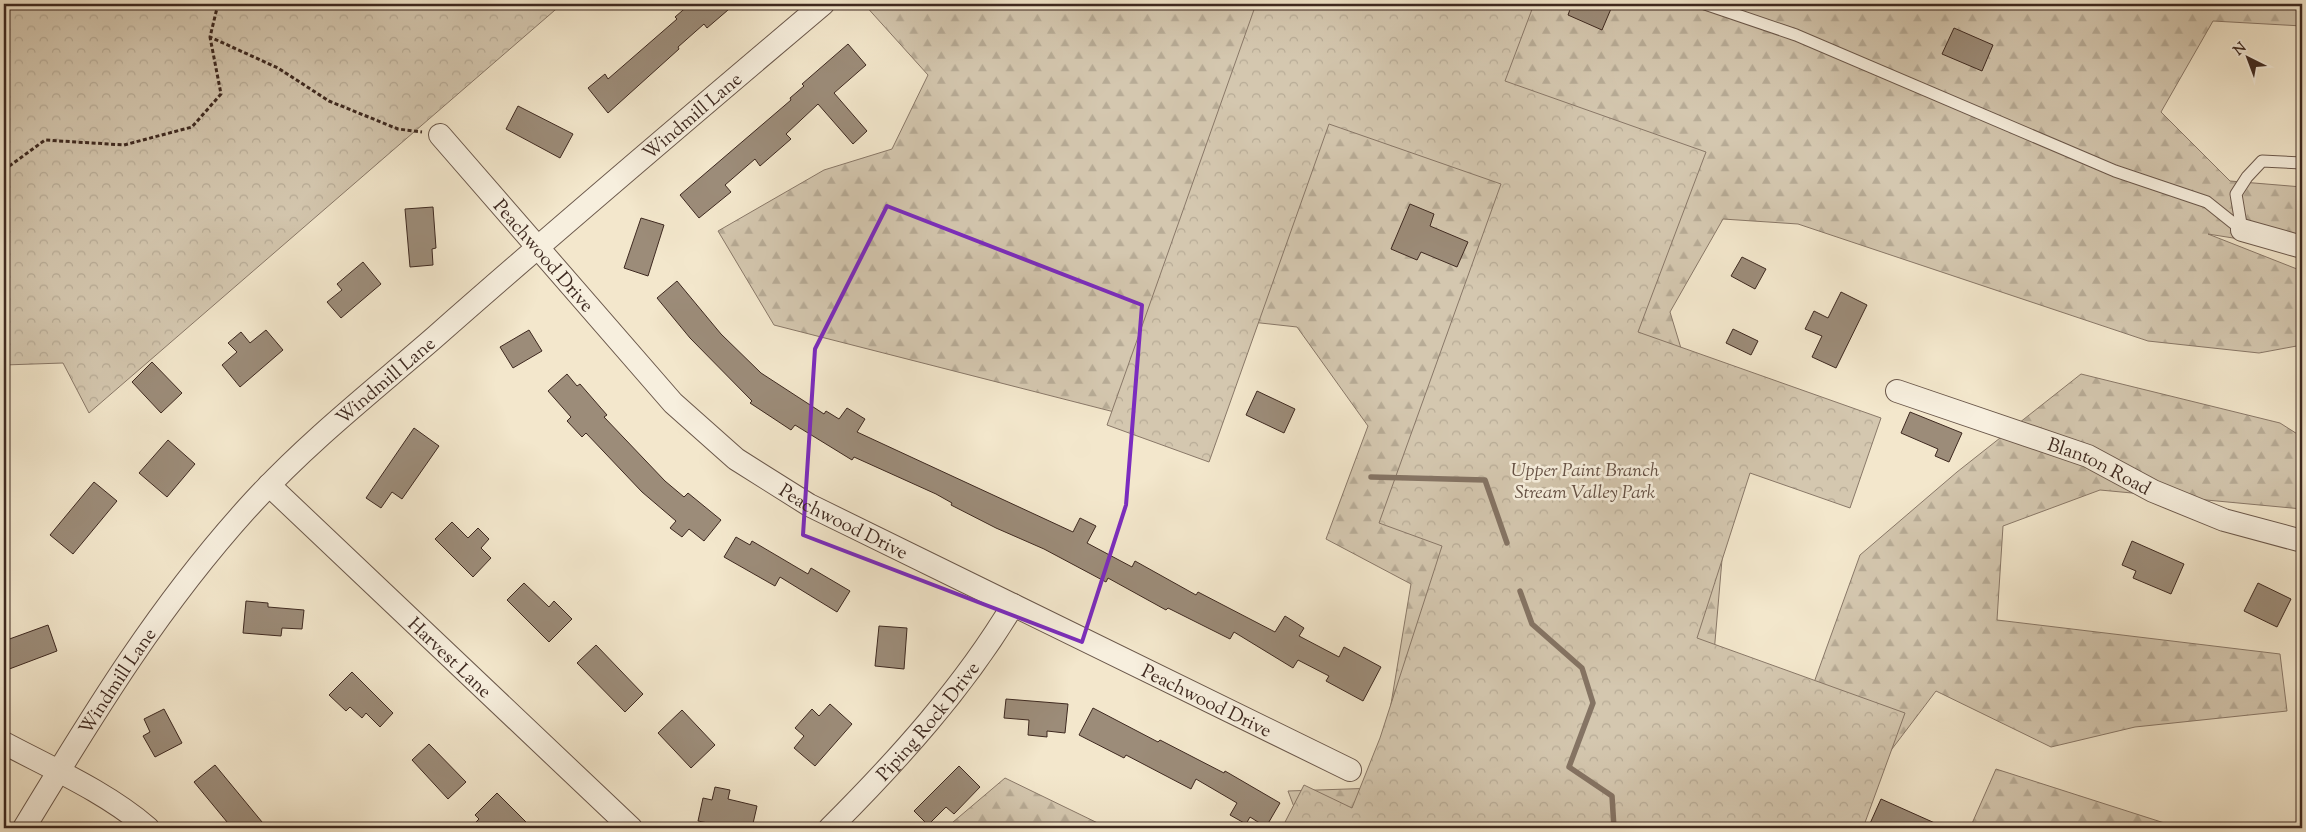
<svg xmlns="http://www.w3.org/2000/svg" width="2306" height="832" viewBox="0 0 2306 832" font-family="'Sorts Mill Goudy',serif">
<style>
.forest{fill:url(#forest-firs);stroke:#897868}
.park{fill:url(#park-crowns);stroke:#897868}
.lines{fill:none;stroke-linecap:round;stroke-linejoin:round}
.stream{stroke:#857464;stroke-width:5.5}
.building{fill:#9c8c79;stroke:#3e2920}
.lane-casing{stroke:#6b584b;stroke-width:13}
.street-casing{stroke:#6b584b;stroke-width:24}
.path{stroke:#3e2920;stroke-width:3;stroke-dasharray:4 2.5;stroke-linecap:butt}
.lane{stroke:#f7efde;stroke-width:11}
.street{stroke:#f7efde;stroke-width:22}
.marked{fill:none;stroke:#7b2cbf;stroke-width:4;stroke-linejoin:round}
.labels{text-anchor:middle;stroke-width:5;stroke-linejoin:round;paint-order:stroke}
.street-label{font-size:19px;fill:#3e2920;stroke:#f7efde}
.park-label{font-size:19px;font-style:italic;fill:#645044;stroke:#f7efde}
</style>
<defs>
<pattern id="forest-firs" width="22" height="20" patternUnits="userSpaceOnUse" patternTransform="scale(1.25)"><rect width="22" height="20" fill="#d4c7af"/><path d="M5 1l3.5 6h-7zM16 11l3.5 6h-7z" fill="#b7ab96"/></pattern>
<pattern id="park-crowns" width="20" height="18" patternUnits="userSpaceOnUse" patternTransform="scale(1.25)"><rect width="20" height="18" fill="#d4c7af"/><path d="M2 6a3 3 0 1 1 6 0M12 15a3 3 0 1 1 6 0" fill="none" stroke="#b7ab96"/></pattern>
</defs>
<rect width="100%" height="100%" fill="#f3e7cc"/>
<filter id="stains"><feTurbulence type="fractalNoise" baseFrequency=".004" numOctaves="4"/><feColorMatrix values="0 0 0 0 .2 0 0 0 0 .09 0 0 0 0 .02 0 0 0 .5 -.17"/></filter>
<radialGradient id="worn" r=".72"><stop offset=".6" stop-color="#630" stop-opacity="0"/><stop offset="1" stop-color="#630" stop-opacity=".3"/></radialGradient>
<path class="forest" d="M864,4H2302V26L2213,21L2161,112L2230,181L2302,187V249L2208,234L2302,271V345L2259,353L2148,341L1798,224L1723,219L1670,312L1690,378L1730,466L1713,665L1807,702L1860,555L1957,472L2081,374L2280,423L2302,437V509L2100,490L2003,526L1997,620L2280,654L2287,711L2135,727L2051,747L1936,691L1832,828H1302L1288,791L1377,788L1411,584L1326,539L1368,426L1297,327L1215,318L1173,427L774,325L718,231L824,170L892,149L928,75Z
M1996,769L2180,828H1970Z
M1005,778L1108,828H946Z"/>
<path class="park" d="M4,4H562L89,413L63,363L4,365Z
M1256,4H1534L1505,81L1706,152L1638,332L1881,418L1850,508L1750,473L1697,638L1905,713L1863,828H1282L1304,785L1352,808L1380,738L1442,546L1379,523L1501,184L1329,124L1209,462L1107,425Z"/>
<g class="lines">
<path class="stream" d="M1371,477L1485,480L1507,543
M1520,591L1532,624L1582,668L1593,703L1569,767L1612,796L1614,828"/>
</g>
<path class="building" d="M690,4H735L707,28L704,24L678,47L679,49L608,113L588,88L605,74L608,79L677,19L675,17Z
M1572,4H1613L1602,30L1568,15Z
M1954,28L1993,45L1982,71L1942,54Z
M848,44L866,65L834,93L867,131L853,144L818,104L786,134L791,139L760,166L755,159L725,185L731,192L699,218L680,195L791,100L790,98L804,86L802,84Z
M518,106L573,134L560,158L506,129Z
M1410,204L1434,214L1430,226L1468,242L1457,267L1421,252L1417,260L1391,249Z
M433,207L436,248L432,249L433,265L410,267L405,209Z
M641,218L664,225L648,276L624,268Z
M1742,257L1766,269L1755,289L1731,276Z
M363,262L381,284L341,318L327,302L342,290L337,284Z
M677,281L721,334L761,373L824,414L826,411L839,419L847,408L865,419L857,432L1073,532L1080,518L1096,526L1087,543L1132,567L1135,561L1196,595L1198,592L1275,632L1285,616L1304,628L1299,636L1339,657L1344,647L1381,667L1363,701L1326,681L1329,676L1298,660L1293,668L1234,632L1230,639L1168,608L1166,610L1108,578L1106,582L1044,549L996,528L951,505L952,503L936,494L854,457L852,460L795,425L791,430L750,403L752,401L690,338L657,298Z
M1841,292L1867,305L1836,368L1812,357L1822,336L1805,329L1814,311L1828,318Z
M1733,329L1758,341L1751,355L1726,343Z
M266,330L283,350L240,387L222,365L237,352L228,343L241,332L250,343Z
M529,330L542,351L513,368L500,347Z
M152,362L182,393L161,413L132,382Z
M567,374L577,386L580,384L607,415L604,417L665,481L684,497L688,493L721,520L704,541L689,529L682,537L670,528L676,521L642,492L586,433L582,437L567,421L571,417L548,391Z
M1257,391L1295,409L1284,433L1246,415Z
M1910,412L1962,433L1949,462L1935,456L1938,449L1901,433Z
M414,428L439,446L402,499L392,492L381,508L366,498Z
M168,440L195,464L167,497L139,473Z
M94,482L117,501L73,554L50,535Z
M452,522L468,538L478,528L489,539L481,548L491,558L473,577L435,539Z
M736,537L750,545L752,541L808,574L811,568L850,591L837,612L780,577L775,586L724,557Z
M2132,541L2184,564L2171,594L2133,578L2136,571L2122,565Z
M524,583L549,607L554,601L572,619L549,642L507,600Z
M2258,583L2291,599L2277,627L2244,611Z
M246,601L268,603V607L304,610L302,629L282,628L281,636L243,633Z
M48,625L57,651L4,671V641Z
M879,626L907,628L904,669L875,666Z
M596,645L643,694L625,712L577,663Z
M352,672L393,713L380,727L366,713L362,718L350,707L346,711L329,695Z
M1006,699L1068,704L1065,733L1047,731V737L1028,735L1029,720L1004,718Z
M830,704L852,724L815,766L794,748L804,736L795,728L812,709L819,716Z
M1093,708L1158,742L1160,740L1224,773L1225,771L1280,803L1266,827L1250,817L1246,824L1230,815L1237,803L1196,779L1191,789L1126,755L1124,758L1079,735Z
M164,709L182,743L155,757L143,736L150,732L144,719Z
M682,710L715,745L691,768L658,733Z
M429,744L466,782L448,799L412,760Z
M215,765L267,828H232L194,782Z
M959,766L980,787L954,814L946,807L928,825L914,811Z
M715,787L730,790L728,799L757,806L752,828H733L698,821L703,798L712,800Z
M497,793L532,828H470L479,819L475,815Z
M1881,799L1946,828H1868Z"/>
<g class="lines">
<defs>
<path id="lane" d="M1705,4L1796,35L2115,171L2207,202L2242,230
M2242,230L2236,194L2247,177L2262,161L2302,163"/>
<g id="street">
<path id="s1" d="M440,135L673,403L736,459L809,505L1350,770"/>
<path d="M2242,230L2302,247"/>
<path id="s2" d="M1897,391L2088,456L2153,491L2224,520L2302,541"/>
<path id="s3" d="M269,485L631,828"/>
<path d="M4,743C53,769 106,792 148,828"/>
<path id="s4" d="M24,828C95,711 161,602 254,501C309,441 374,390 435,337C563,224 693,114 823,4"/>
<path id="s5" d="M830,828C898,760 964,687 1013,605"/>
</g>
</defs>
<use href="#lane" class="lane-casing"/>
<use href="#street" class="street-casing"/>
<path class="path" d="M218,4L210,37L278,68L329,101L398,129L422,132
M4,170L45,140L124,145L192,127L221,94L210,37"/>
<use href="#lane" class="lane"/>
<use href="#street" class="street"/>
</g>
<path class="marked" d="M887,206L1142,305L1126,505L1082,642L803,535L815,349Z"/>
<g class="labels">
<g class="street-label">
<text dy="7" stroke="none"><textPath href="#s4" startOffset="984">Windmill Lane</textPath></text>
<text dy="7" stroke="none"><textPath href="#s1" startOffset="159">Peachwood Drive</textPath></text>
<text dy="7" stroke="none"><textPath href="#s4" startOffset="579">Windmill Lane</textPath></text>
<text dy="7" stroke="none"><textPath href="#s2" startOffset="216">Blanton Road</textPath></text>
<text dy="7" stroke="none"><textPath href="#s1" startOffset="564">Peachwood Drive</textPath></text>
<text dy="7" stroke="none"><textPath href="#s3" startOffset="250">Harvest Lane</textPath></text>
<text dy="7" stroke="none"><textPath href="#s4" startOffset="174">Windmill Lane</textPath></text>
<text dy="7" stroke="none"><textPath href="#s1" startOffset="969">Peachwood Drive</textPath></text>
<text dy="7" stroke="none"><textPath href="#s5" startOffset="145">Piping Rock Drive</textPath></text>
</g>
<g class="park-label">
<text x="1585" y="476">Upper Paint Branch<tspan x="1585" dy="22">Stream Valley Park</tspan></text>
</g>
</g>
<rect width="2306" height="832" fill="none" stroke="#f3e7cc" stroke-width="20"/>
<rect x="5" y="5" width="2296" height="822" fill="none" stroke="#3e2920" stroke-width="2.5"/>
<rect x="10" y="10" width="2286" height="812" fill="none" stroke="#3e2920"/>
<g transform="translate(2248 58) rotate(318)" stroke="#f7efde" stroke-width="4" paint-order="stroke">
<path d="M0-4L9 19L0 12L-9 19Z" fill="#3e2920"/>
<text y="-8" font-size="14" font-weight="bold" text-anchor="middle" fill="#3e2920">N</text>
</g>
<rect width="100%" height="100%" filter="url(#stains)"/>
<rect width="100%" height="100%" fill="url(#worn)"/>
</svg>
